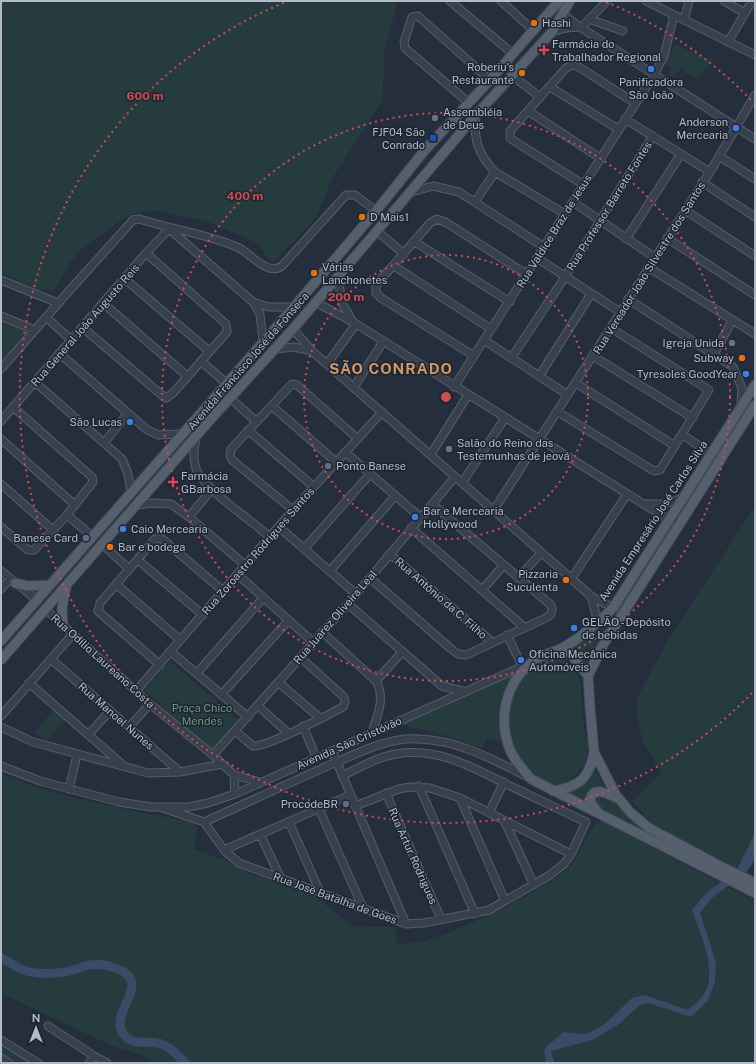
<svg xmlns="http://www.w3.org/2000/svg" width="756" height="1064" viewBox="0 0 756 1064" font-family="'Public Sans',sans-serif">
<style>
.green{fill:#263b3e}
.water{fill:#394b66}
.lines{fill:none;stroke-linecap:round;stroke-linejoin:round}
.river{stroke:#394b66;stroke-width:9}
.minor-casing{stroke:#565e6b;stroke-width:9}
.major-casing{stroke:#414956;stroke-width:11}
.minor{stroke:#38404d;stroke-width:7}
.major{stroke:#565f6d;stroke-width:9}
.ring{fill:none;stroke:#ce4d50;stroke-width:2;stroke-dasharray:2 4}
.food-dot{fill:#e8710a;stroke:#1d2532;stroke-width:1.5}
.health-dot{fill:#e0444e;stroke:#1d2532;stroke-width:1.5}
.shop-dot{fill:#3f7fe0;stroke:#1d2532;stroke-width:1.5}
.worship-dot{fill:#6b7280;stroke:#1d2532;stroke-width:1.5}
.transit-dot{fill:#1a4fb4;stroke:#1d2532;stroke-width:1.5}
.service-dot{fill:#5c6f8a;stroke:#1d2532;stroke-width:1.5}
.labels{text-anchor:middle;stroke-width:3;stroke-linejoin:round;paint-order:stroke}
.poi-label{font-size:11px;fill:#b4bbc8;stroke:#1d2532;text-anchor:start}
.street-label{font-size:11px;fill:#b4bbc8;stroke:#1d2532}
.park-label{font-size:11px;fill:#6b9977;stroke:#1d2532}
.district-label{font-size:15px;font-weight:bold;letter-spacing:1px;fill:#d39764;stroke:#1d2532}
.centre{fill:#ce4d50;stroke:#1d2532;stroke-width:2}
.ring-label{font-size:12px;text-anchor:middle;font-weight:bold;fill:#ce4d50;stroke:#1d2532;stroke-width:3;stroke-linejoin:round;paint-order:stroke}
</style>
<rect width="100%" height="100%" fill="#242e3d"/>
<path class="green" d="M1,1H396L397,5L384,51L383,100L333,177L316,218L272,264L257,243L209,222L158,211L142,212L126,217L82,249L71,261L55,290H38L7,275L1,274Z
M676,45L712,60L698,79L681,69L674,78L668,74L671,68L664,64Z
M1,321L27,332L1,362Z
M755,506V833L737,869L655,826L632,801L661,773L643,741L637,719V698L667,642Z
M646,564L593,658L587,670L578,656L567,647L598,625Z
M556,653L562,655L577,669L581,686L583,721L588,749L585,763L572,781L551,787L540,782L528,770L512,749L506,715L515,687L533,665Z
M170,661L239,720L212,750L144,690Z
M516,671L501,698L500,743L487,738L483,748L437,733L399,724Z
M53,710L65,719L47,741L35,732Z
M592,762C598,774 604,787 611,797C645,841 707,863 755,887V889L561,792L577,785Z
M1,773C59,799 124,808 186,821L197,825L194,849L227,861L246,872L311,893L352,926L396,927L397,945L425,941L458,929L503,909L559,876L573,863L595,824L602,821L718,882L692,910C700,935 720,973 702,997C698,1002 692,1006 688,1010L645,995L606,1023L587,1034L563,1032L544,1049L546,1063H156L141,1055L110,1045L1,993Z
M726,887L755,900V1063H555L551,1051L618,1025L639,1006L648,1003L691,1017L708,1001L715,982L716,965L714,956L699,913L712,897Z
M1,1043L32,1063H15L1,1054Z"/>
<path class="water" d="M755,833V859L746,873L713,897L700,913L714,956L716,965L715,982L708,1001L691,1017L648,1003L639,1006L618,1025L592,1040L551,1051L555,1063H546L544,1049L563,1032L587,1034L606,1023L632,998L645,995L688,1010C692,1006 698,1002 702,997C720,973 700,935 692,910L707,892L737,869Z"/>
<g class="lines">
<path class="river" d="M1,958C7,961 11,963 17,967C33,977 66,974 82,967C92,963 106,964 115,968C157,983 106,1012 124,1035C133,1047 151,1039 164,1045C172,1049 179,1056 185,1063"/>
<defs>
<path id="minor" d="M450,1L513,54
M501,1L534,31
M646,1L755,55
M724,1L745,13
M563,14L580,27L755,139
M589,19L623,31
M684,20L689,1
M581,28L607,1
M552,32L566,28L580,27
M728,42L752,1
M513,76L540,97
M550,87L618,129
M469,103L405,48L404,42L412,17L418,16L490,80
M528,111L600,158
M476,115C473,139 478,154 495,172L565,214
M625,119L710,172
M719,156L755,179
M702,182L755,217
M584,185L514,141L510,138V131L566,68L573,65L579,67L635,103
M409,193L433,186L459,192L544,247
M475,202L495,172
M573,202L654,257
M685,210L755,256
M167,227L253,302L260,314L263,340
M377,231L404,254
M667,238L755,295
M626,239L681,154
M415,242L510,302
M537,258L620,312
M394,266L491,329
M648,267L755,334
M338,277L342,303L353,322
M125,279L209,351
M1,280L58,303
M628,299L733,367L742,388L741,405
M253,302L268,307H294
M315,302L353,322L669,520L678,521L683,520
M103,303L187,376
M1,316L35,330
M46,317L71,340
M82,327L163,396L166,398L173,393L227,332L226,324L146,253
M293,329L312,351
M484,340L568,395
M275,349L294,347L312,351L591,596L613,608
M59,353L146,429L158,435L180,434
M714,354L732,321
M474,356L381,298L376,293V285L430,223L437,219L447,223L526,274
M593,356L693,418
M512,357L565,277L653,136
M201,361L226,383
M327,364L356,324
M1,369L69,291L133,220L139,219C171,229 206,234 237,247C250,252 267,277 282,266L346,195H355L376,211
M540,375L591,294
M36,383L122,459L128,474L131,492
M576,383L675,446
M354,387L383,342
M454,387L654,75L664,56L674,15
M231,399L256,421
M272,406L336,462
M558,412L654,471L660,470L709,390L611,328
M1,421L146,253L169,229
M248,430L314,487
M683,435L711,454
M196,437C194,449 192,462 198,473C208,491 253,522 270,537
M1,439L75,505
M104,443L128,413
M345,452L420,517
M431,454L468,395
M462,483L505,418
M1,484L53,530
M646,504H664L683,498
M137,505L153,503L171,504L189,517L246,566
M293,510L232,460L230,456L231,449L292,384L297,385L357,438
M494,510L710,172L755,95
M67,515L92,536
M189,517L212,489
M1,527L28,550H34L67,515L93,482L92,477L13,407
M279,527L356,594
M411,528L524,627
M103,545L129,569
M304,549L370,474
M390,554L492,642
M138,560L203,615
M1,571L37,600
M330,571L395,496
M238,575L313,642
M370,578L450,648L458,654L466,655L546,618L551,614L552,609L551,605L432,504
M518,578L541,553
M572,578L627,494
M116,584L180,640
M1,589L10,579
M482,590L503,566
M591,596L598,622
M348,604L442,686L463,691
M45,609L150,704L213,755L234,775L259,782
M322,632L376,681C386,698 377,718 371,734
M507,635L522,666
M170,651L248,717
M51,659L180,772
M160,665L98,611L100,603L155,539L161,538L223,591
M197,673L263,598
M376,681L402,652
M278,682L320,718
M29,683L124,766
M136,691L293,510L382,412
M221,695L288,621
M257,705L288,733
M1,716L72,635
M303,726L316,757
M1,727L33,742L148,773L180,772L222,764
M129,727L150,704
M235,731L253,746C265,748 330,714 343,707L345,702L344,697L300,657
M88,735L110,711
M332,751L406,924
M213,755L348,604L455,477
M1,766L40,781L119,802L151,807H188L208,803L235,794L530,663
M234,775L235,794
M419,786L475,914
M69,789L77,755
M386,793L441,919
M460,798L505,901
M355,806L399,789L410,787L430,788L460,798L571,854
M163,808L204,822L224,850L239,863L406,924L424,923L489,910L550,875L564,864L571,854L586,822C560,810 534,797 508,785C472,767 438,747 396,754C377,757 359,768 342,776
M319,809L363,908
M489,813L504,782
M504,820L533,883
M204,822C247,803 289,783 332,764C361,752 388,737 419,739C458,740 494,760 528,777
M289,822L320,892
M260,834L280,877
M224,850L350,795
M48,1026L94,1056
M1,1040L38,1063
M1,1058L9,1063
M89,1063L94,1056L107,1063"/>
<path id="major" d="M755,385L613,608C600,621 577,641 560,649C551,653 541,655 533,661C505,683 497,720 511,752C516,762 524,771 531,779L755,893
M755,405L603,645L588,676L590,707L594,752L616,795L630,812L649,828L722,867L755,883
M15,583L28,586L50,585
M63,626L62,608L66,587
M1,641L294,307L376,211L425,150L490,80L559,1
M560,649L571,654L588,676
M1,660L211,419L293,329L476,115L552,32L570,1
M553,791C579,787 589,779 594,752
M598,812L590,802C591,785 607,793 617,798"/>
</defs>
<use href="#minor" class="minor-casing"/>
<use href="#major" class="major-casing"/>
<use href="#minor" class="minor"/>
<use href="#major" class="major"/>
</g>
<g class="ring">
<circle cx="446" cy="397" r="142"/>
<circle cx="446" cy="397" r="284"/>
<path d="M752 693A426 426 0 1 1 286 2M606 2A426 426 0 0 1 752 101"/>
</g>
<g class="food-dot">
<circle cx="534" cy="23" r="4"/>
<circle cx="522" cy="73" r="4"/>
<circle cx="362" cy="217" r="4"/>
<circle cx="314" cy="273" r="4"/>
<circle cx="742" cy="358" r="4"/>
<circle cx="110" cy="547" r="4"/>
<circle cx="566" cy="580" r="4"/>
</g>
<g class="health-dot">
<path d="M542 44h4v4h4v4h-4v4h-4v-4h-4v-4h4z"/>
<path d="M171 476h4v4h4v4h-4v4h-4v-4h-4v-4h4z"/>
</g>
<g class="shop-dot">
<circle cx="651" cy="69" r="4"/>
<circle cx="736" cy="128" r="4"/>
<circle cx="746" cy="374" r="4"/>
<circle cx="130" cy="422" r="4"/>
<circle cx="415" cy="517" r="4"/>
<circle cx="123" cy="529" r="4"/>
<circle cx="574" cy="628" r="4"/>
<circle cx="521" cy="660" r="4"/>
</g>
<g class="worship-dot">
<circle cx="435" cy="118" r="4"/>
<circle cx="732" cy="343" r="4"/>
<circle cx="449" cy="449" r="4"/>
</g>
<rect class="transit-dot" x="429" y="134" width="8" height="8" rx="2"/>
<g class="service-dot">
<circle cx="328" cy="466" r="4"/>
<circle cx="86" cy="538" r="4"/>
<circle cx="346" cy="804" r="4"/>
</g>
<g class="labels">
<g class="poi-label">
<text x="542" y="27">Hashi</text>
<text x="552" y="48">Farmácia do<tspan x="552" dy="13">Trabalhador Regional</tspan></text>
<text x="514" y="71" text-anchor="end">Roberiu's<tspan x="514" dy="13">Restaurante</tspan></text>
<text x="651" y="86" text-anchor="middle">Panificadora<tspan x="651" dy="13">São João</tspan></text>
<text x="443" y="116">Assembléia<tspan x="443" dy="13">de Deus</tspan></text>
<text x="728" y="126" text-anchor="end">Anderson<tspan x="728" dy="13">Mercearia</tspan></text>
<text x="425" y="136" text-anchor="end">FJF04 São<tspan x="425" dy="13">Conrado</tspan></text>
<text x="370" y="221">D Mais1</text>
<text x="322" y="271">Várias<tspan x="322" dy="13">Lanchonetes</tspan></text>
<text x="724" y="347" text-anchor="end">Igreja Unida</text>
<text x="734" y="362" text-anchor="end">Subway</text>
<text x="738" y="378" text-anchor="end">Tyresoles GoodYear</text>
<text x="122" y="426" text-anchor="end">São Lucas</text>
<text x="457" y="447">Salão do Reino das<tspan x="457" dy="13">Testemunhas de jeová</tspan></text>
<text x="336" y="470">Ponto Banese</text>
<text x="181" y="480">Farmácia<tspan x="181" dy="13">GBarbosa</tspan></text>
<text x="423" y="515">Bar e Mercearia<tspan x="423" dy="13">Hollywood</tspan></text>
<text x="131" y="533">Caio Mercearia</text>
<text x="78" y="542" text-anchor="end">Banese Card</text>
<text x="118" y="551">Bar e bodega</text>
<text x="558" y="578" text-anchor="end">Pizzaria<tspan x="558" dy="13">Suculenta</tspan></text>
<text x="582" y="626">GELÃO - Depósito<tspan x="582" dy="13">de bebidas</tspan></text>
<text x="529" y="658">Oficina Mecânica<tspan x="529" dy="13">Automóveis</tspan></text>
<text x="338" y="808" text-anchor="end">ProcodeBR</text>
</g>
<g class="street-label">
<text transform="translate(609 206) rotate(-58)" y="4">Rua Professor Barreto Fontes</text>
<text transform="translate(554 231) rotate(-58)" y="4">Rua Valdice Braz de Jesus</text>
<text transform="translate(649 268) rotate(-58)" y="4">Rua Vereador João Silvestre dos Santos</text>
<text transform="translate(85 325) rotate(-49)" y="4">Rua General João Augusto Reis</text>
<text transform="translate(248 361) rotate(-49)" y="4">Avenida Francisco José da Fonseca</text>
<text transform="translate(653 521) rotate(-57)" y="4">Avenida Empresário José Carlos Silva</text>
<text transform="translate(258 551) rotate(-49)" y="4">Rua Zoroastro Rodrigues Santos</text>
<text transform="translate(441 598) rotate(41)" y="4">Rua Antônio da C. Filho</text>
<text transform="translate(335 617) rotate(-49)" y="4">Rua Juarez Oliveira Leal</text>
<text transform="translate(103 661) rotate(42)" y="4">Rua Odílio Laureano Costa</text>
<text transform="translate(116 716) rotate(41)" y="4">Rua Manoel Nunes</text>
<text transform="translate(349 743) rotate(-24)" y="4">Avenida São Cristóvão</text>
<text transform="translate(413 856) rotate(66)" y="4">Rua Artur Rodrigues</text>
<text transform="translate(335 898) rotate(20)" y="4">Rua José Batalha de Goes</text>
</g>
<g class="park-label">
<text x="202" y="712">Praça Chico<tspan x="202" dy="13">Mendes</tspan></text>
</g>
<g class="district-label">
<text x="391" y="374">SÃO CONRADO</text>
</g>
</g>
<circle cx="446" cy="397" r="6" class="centre"/>
<g class="ring-label">
<text x="145" y="100">600 m</text>
<text x="245" y="200">400 m</text>
<text x="346" y="301">200 m</text>
</g>
<rect width="756" height="1064" fill="none" stroke="#b4bbc8" stroke-width="4"/>
<g transform="translate(36 1028)" stroke="#1d2532" stroke-width="3" paint-order="stroke">
<path d="M0-3L7 15L0 10L-7 15Z" fill="#b4bbc8"/>
<text y="-6" font-size="11" font-weight="bold" text-anchor="middle" fill="#b4bbc8">N</text>
</g>
</svg>
